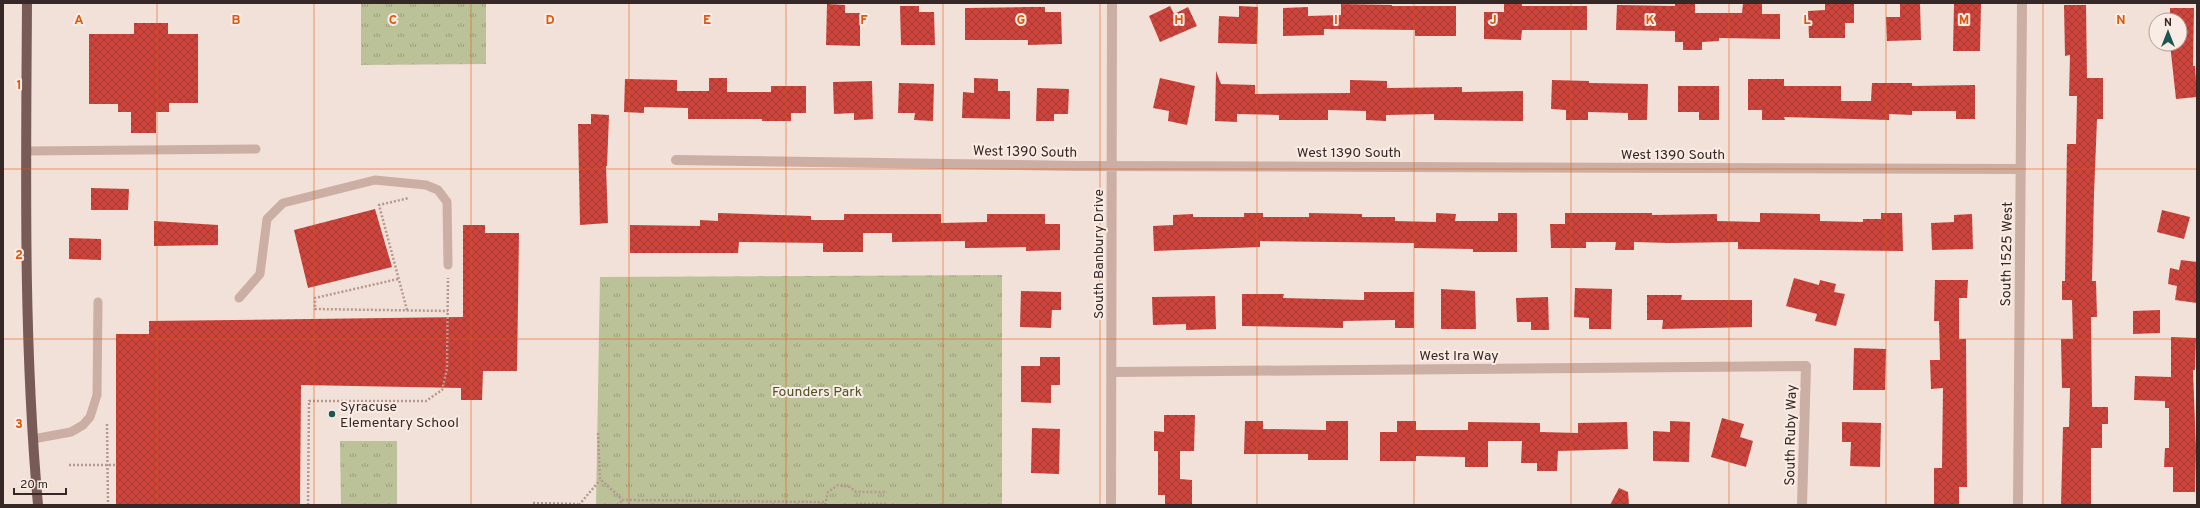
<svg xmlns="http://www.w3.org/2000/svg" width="2200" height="508" viewBox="0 0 2200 508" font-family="Overpass,sans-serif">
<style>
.park{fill:url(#park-tufts)}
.building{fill:url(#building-cross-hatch)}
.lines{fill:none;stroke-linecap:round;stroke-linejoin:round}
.path{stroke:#b7988e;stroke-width:2.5;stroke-dasharray:2 2;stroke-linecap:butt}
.service{stroke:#cbaea4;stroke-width:9}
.minor{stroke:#cbaea4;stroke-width:10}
.primary{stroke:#785b56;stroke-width:10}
.grid{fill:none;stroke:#df570d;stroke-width:1;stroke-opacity:0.55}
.poi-dot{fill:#1a5951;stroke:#faece4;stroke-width:1.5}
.labels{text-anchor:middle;stroke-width:4;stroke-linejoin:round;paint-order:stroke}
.street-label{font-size:14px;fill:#362826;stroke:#faece4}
.park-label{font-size:14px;fill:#4d5528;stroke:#faece4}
.poi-label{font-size:14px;fill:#362826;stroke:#faece4;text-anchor:start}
.grid-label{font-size:13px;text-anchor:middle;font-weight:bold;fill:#df570d;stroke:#faece4;stroke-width:4;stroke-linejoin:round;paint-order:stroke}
</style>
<defs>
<pattern id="park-tufts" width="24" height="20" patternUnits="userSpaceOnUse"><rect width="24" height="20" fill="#bcc298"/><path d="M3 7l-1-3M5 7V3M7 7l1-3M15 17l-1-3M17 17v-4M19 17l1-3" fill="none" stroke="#9a9e7c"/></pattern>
<pattern id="building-cross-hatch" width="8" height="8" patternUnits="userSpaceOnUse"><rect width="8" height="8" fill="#cc443c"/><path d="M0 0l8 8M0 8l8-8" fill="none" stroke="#a63932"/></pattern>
</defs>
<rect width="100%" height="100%" fill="#f2e1d8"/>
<path class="park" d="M361,3H486V64L361,65Z
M1002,275V505H596L600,277Z
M340,441H397V505H341Z"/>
<path class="building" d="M1504,3H1522V6H1587V30H1522L1521,40L1484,39V12H1504Z
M1675,3H1695V13H1742L1743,3H1762V14H1780V39L1719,38V41L1702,42V50H1683V42H1675V31L1616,30L1617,5L1675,6Z
M1825,3H1854V23H1845V38H1809L1808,11L1825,10Z
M1900,3H1920L1921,40L1887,41L1886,17H1900Z
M827,4L845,5V13H860V46L826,45Z
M1341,4L1392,5V6H1456V36H1415V30L1324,29V35L1283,36V8L1308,7V16L1341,15Z
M1954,4H1981L1980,51H1953Z
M2064,5H2086L2087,78H2103V119H2097L2094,194L2092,281H2096L2097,317H2091L2092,407H2108V424H2102V448H2091V505H2061L2063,427H2069L2070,388H2062L2061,339H2073L2072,300H2062V281H2065L2067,144H2076L2077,96H2069L2070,55L2065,56Z
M900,6H919V12H934L935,45H901Z
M1170,6L1174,14L1188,7L1197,26L1160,42L1149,16Z
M1239,6L1258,7L1257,44L1218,43L1219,16L1239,17Z
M1028,7H1045V12H1061L1062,44L1028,45V40H965V8Z
M2170,8H2194L2193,66H2195L2197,97L2176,99L2170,44H2180V20H2170Z
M134,23H168V34H198V103H169V112H156V133H131V112H118V104H89V34H134Z
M1216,71L1221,84L1255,85V94L1350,93V80L1387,81V88L1462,87V92L1523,91V121L1434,120V114L1386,115V121L1366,120V111L1328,110V120H1279V115L1237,114V122L1215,121Z
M709,78H727V92H771V86H806V113H791V121H762V119H688V108L644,107V113L624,112L625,79L677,80V91H709Z
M974,78L998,79V91H1010V119L962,118L963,92L974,93Z
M1160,78L1195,86L1187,125L1168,121L1169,111L1153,108Z
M1748,79H1784V86H1841V101H1871L1872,83H1912V86L1975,85V119H1956V111H1912V115L1889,114V120L1784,117L1785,120H1762V110H1748Z
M1552,80L1589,81V83L1648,84L1647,120H1628V113L1588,112V120H1566V110L1551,109Z
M872,81L873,119L854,120V113L834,114L833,82Z
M899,83L934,84L933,121L914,120L915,113H898Z
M1678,86H1719V120H1699V112H1678Z
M1037,88L1069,89L1068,114H1054V121H1036Z
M591,114L609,115L607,166H606L608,223L580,225L578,124H591Z
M91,188L129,189L128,210H91Z
M375,209L392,267L308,288L294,230Z
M2162,210L2190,217L2184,239L2157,232Z
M718,213L811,216V220H844V214H941V223L987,222V214H1045V224H1060V250L1026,251V247L965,248V241L892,242V233H863V252H823V243L739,242L738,253H630V225L700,226V220L718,221Z
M1244,213H1263V217H1309V213L1362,214V217H1395V221L1436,222V213L1456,214L1455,221H1498V213H1517V252H1473V249L1414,248V243L1260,241V247L1154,251L1153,226L1173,225V215L1193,214V217H1244Z
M1565,213H1652V215L1717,214V221L1760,222V213L1820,214V221L1863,222V219H1881V213H1902L1903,251L1738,249V242L1669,243L1634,242V250H1615L1616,242H1586V248H1551L1550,224H1565Z
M1972,214L1973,249L1932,250L1931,223L1954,222V215Z
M154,221L218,225V245L154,246Z
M463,225H485V233H519L517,371H483L482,400H461V388L301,385L300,505H116V334H149V321L463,317Z
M69,238L101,239V260L69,259Z
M2181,260L2197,262V303L2175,300L2177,286L2168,284L2170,268L2179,270Z
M1794,278L1819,285L1820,280L1836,284L1834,292L1845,294L1836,326L1815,321L1817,314L1786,306Z
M1935,280H1968L1967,298H1959V339H1966L1967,487H1959V505H1934V468H1942L1943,388L1931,389L1930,360H1940L1939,321H1934Z
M1575,288L1612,289L1611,329H1589V318L1574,317Z
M1441,289L1475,291L1476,329H1441Z
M1021,291L1061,292V310H1052L1051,328L1020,327Z
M1364,292H1414V328H1395V320L1343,321V328L1242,326V294H1284L1283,298L1364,300Z
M1647,295H1682L1681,300H1752V327L1662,329L1663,320H1647Z
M1215,296L1216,329L1186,330V324L1153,325L1152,297Z
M1548,297L1549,330H1531V322H1517L1516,298Z
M2160,310V333L2133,334V311Z
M2171,337L2196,338L2195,370H2193L2196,449L2195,492H2173V467H2164L2165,448H2169V408H2165V401L2134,400L2135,376L2171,377Z
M1854,348L1886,349L1885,390H1853Z
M1040,357H1060V385H1051V403L1021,402V366H1040Z
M1164,415H1195L1194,451H1180V479L1192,480V505H1165V495H1158V451H1154V431L1164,432Z
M1722,418L1744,424L1740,437L1753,441L1746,467L1711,457Z
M1245,421H1263V429L1326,430V421H1348V460H1308V454H1244Z
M1397,421H1416V430H1468V422L1540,423V432L1578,433V423L1627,422L1628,449L1558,451L1557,471H1537V463H1521L1522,441H1488V467H1465V457L1416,456V461H1380V432H1397Z
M1670,421L1690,422L1689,462L1653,461V431L1670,432Z
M1842,422L1881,423L1880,467L1850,466L1851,442H1842Z
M1032,428L1060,429L1059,474L1031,473Z
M1619,488L1628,492L1629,505H1610Z"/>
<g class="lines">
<path class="path" d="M398,279L315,298V309L448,311
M407,310L379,205L409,198
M107,424L108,505
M598,433L600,479L623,500L824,502
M69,465H116
M533,503L578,504
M856,504H887
M308,505L309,401H426L442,390L447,369L448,278
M579,505L600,480
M617,505L623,500
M825,505L828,492L838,485L850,487L856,492H887"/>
<path class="service" d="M26,151L256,149
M239,298L260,274L267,219L283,203L375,180L426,185L438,190L447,202L448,265
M33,439L71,432L83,425L90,417L97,395L98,302"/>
<path class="minor" d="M676,160L1078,166L2021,169
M1113,372L1806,366L1802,505
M1111,505L1112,3
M2018,505L2022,3"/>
<path class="primary" d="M27,3C26,171 23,338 38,505"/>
</g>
<path class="grid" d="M157,3V505M314,3V505M471,3V505M629,3V505M786,3V505M943,3V505M1100,3V505M1257,3V505M1414,3V505M1571,3V505M1729,3V505M1886,3V505M2043,3V505M3,169H2197M3,339H2197"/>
<circle class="poi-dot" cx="332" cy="414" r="4"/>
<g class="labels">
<g class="street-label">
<text transform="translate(1025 151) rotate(1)" y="5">West 1390 South</text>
<text x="1349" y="157">West 1390 South</text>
<text x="1673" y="159">West 1390 South</text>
<text transform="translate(1098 254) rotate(-90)" y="5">South Banbury Drive</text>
<text transform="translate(2006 254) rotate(-89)" y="5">South 1525 West</text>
<text x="1459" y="360">West Ira Way</text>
<text transform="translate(1790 435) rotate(-89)" y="5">South Ruby Way</text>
</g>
<g class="park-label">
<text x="817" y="396">Founders Park</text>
</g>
<g class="poi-label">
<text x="340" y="411">Syracuse<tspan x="340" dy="16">Elementary School</tspan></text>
</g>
</g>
<g class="grid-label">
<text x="79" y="24">A</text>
<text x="236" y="24">B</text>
<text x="393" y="24">C</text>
<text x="550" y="24">D</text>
<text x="707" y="24">E</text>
<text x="864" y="24">F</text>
<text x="1021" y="24">G</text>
<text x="1179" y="24">H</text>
<text x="1336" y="24">I</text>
<text x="1493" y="24">J</text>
<text x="1650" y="24">K</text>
<text x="1807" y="24">L</text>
<text x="1964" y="24">M</text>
<text x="2121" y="24">N</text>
<text x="19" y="89">1</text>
<text x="19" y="259">2</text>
<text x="19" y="428">3</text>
</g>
<rect width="2200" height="508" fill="none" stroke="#362826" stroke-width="8"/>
<g transform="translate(2168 32)"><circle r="19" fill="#faece4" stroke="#ac9e98"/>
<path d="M0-3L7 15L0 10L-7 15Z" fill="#1a5951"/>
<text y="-6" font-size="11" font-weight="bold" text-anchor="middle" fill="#362826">N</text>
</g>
<path d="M14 488v6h52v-6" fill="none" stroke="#362826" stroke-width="2"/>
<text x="20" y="488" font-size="12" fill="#362826" stroke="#faece4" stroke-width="3" paint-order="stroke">20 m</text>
</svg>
